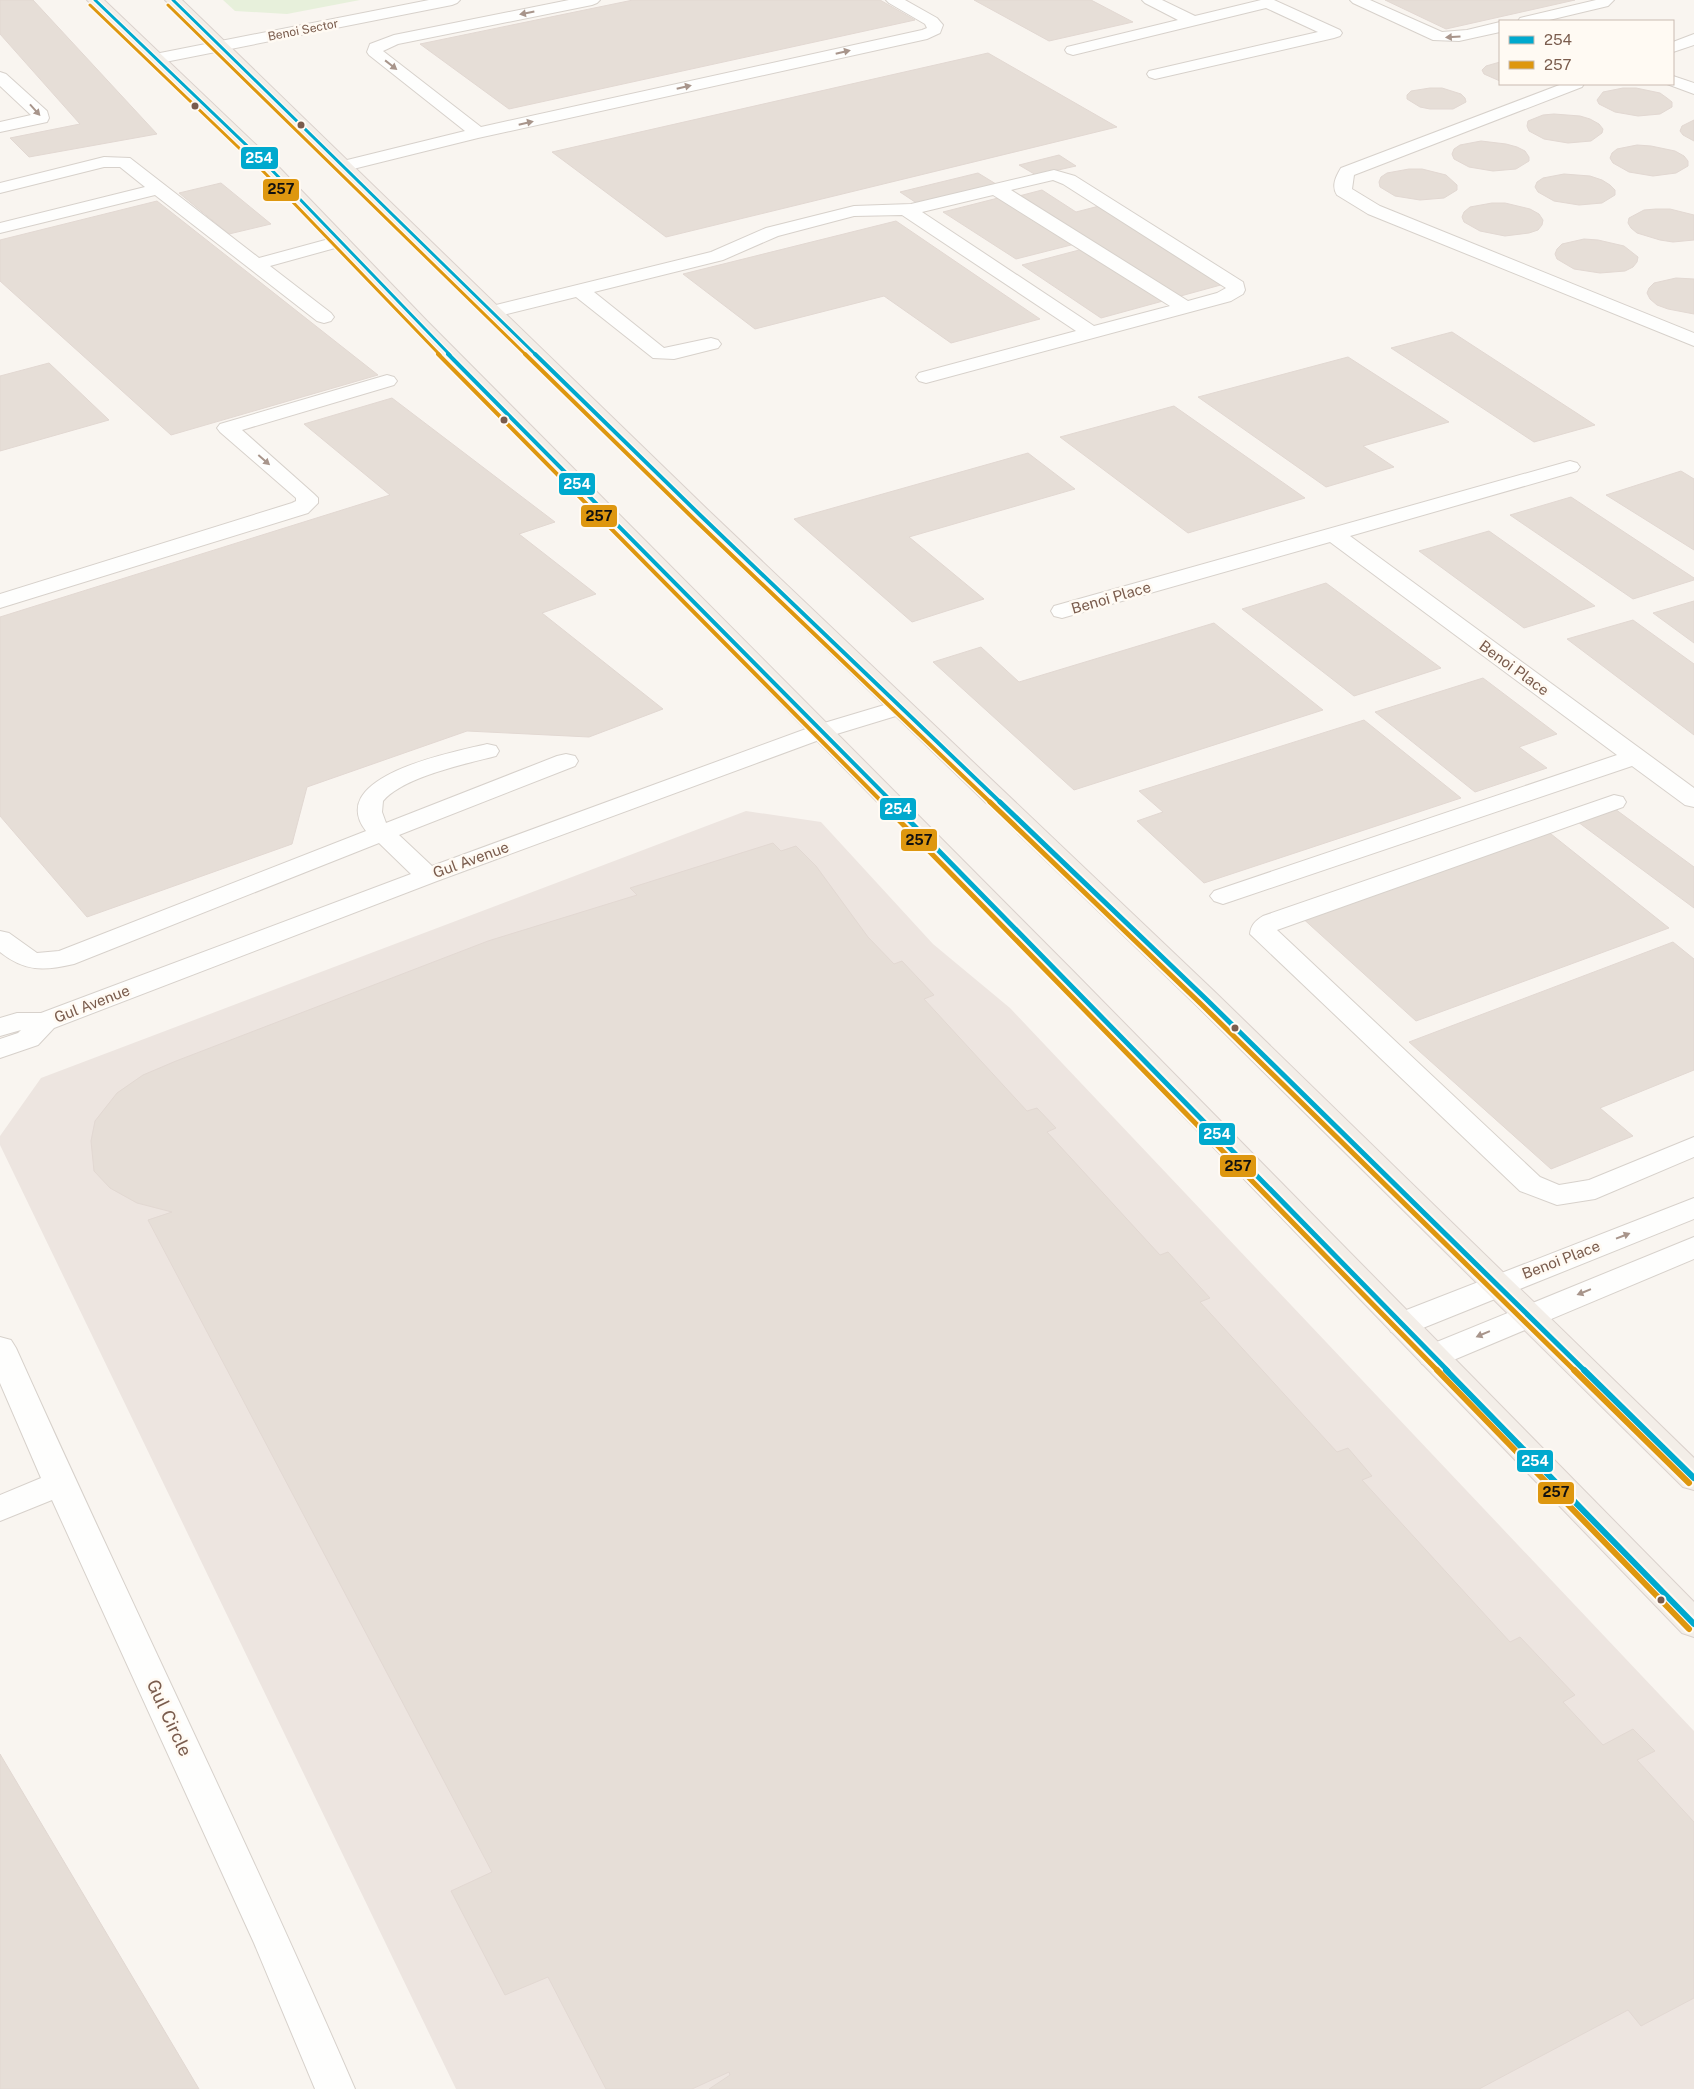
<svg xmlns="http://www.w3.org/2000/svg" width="1694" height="2089" viewBox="0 0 1694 2089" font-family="'Public Sans',sans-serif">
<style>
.industrial{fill:#ede5e0}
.green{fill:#e7f0db}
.building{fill:#e6ded7;stroke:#e2d8d2}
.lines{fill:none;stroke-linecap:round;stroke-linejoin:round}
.minor-casing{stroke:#d7d1cb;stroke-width:2}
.major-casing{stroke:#dad1cc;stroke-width:2}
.minor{fill:#fefefd;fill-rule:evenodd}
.major{fill:#f3eee8;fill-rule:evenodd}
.bus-1-far3-casing{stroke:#fffaf3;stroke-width:5.5}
.bus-1-far2-casing{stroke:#fffaf3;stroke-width:7}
.bus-1-far1-casing{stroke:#fffaf3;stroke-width:9}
.bus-1-casing{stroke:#fffaf3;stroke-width:10}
.bus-2-far3-casing{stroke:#fffaf3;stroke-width:5.5}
.bus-2-far2-casing{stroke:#fffaf3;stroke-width:7}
.bus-2-far1-casing{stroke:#fffaf3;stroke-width:9}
.bus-2-casing{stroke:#fffaf3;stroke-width:10}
.bus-1-far3{stroke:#00a9ce;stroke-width:3}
.bus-1-far2{stroke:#00a9ce;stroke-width:4}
.bus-1-far1{stroke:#00a9ce;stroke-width:5}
.bus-1{stroke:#00a9ce;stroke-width:6}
.bus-2-far3{stroke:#de970f;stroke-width:3}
.bus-2-far2{stroke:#de970f;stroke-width:4}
.bus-2-far1{stroke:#de970f;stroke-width:5}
.bus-2{stroke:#de970f;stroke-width:6}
.oneway{fill:#a8958b}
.bus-dot{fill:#7a5c4d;stroke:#fffaf3;stroke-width:2}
.labels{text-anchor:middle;stroke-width:5;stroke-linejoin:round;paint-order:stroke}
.far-street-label{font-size:12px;fill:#7a5c4d;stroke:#fffaf3}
.street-label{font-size:15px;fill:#7a5c4d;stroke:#fffaf3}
.near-street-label{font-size:18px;fill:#7a5c4d;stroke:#fffaf3}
.line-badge{stroke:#fffaf3;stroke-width:2}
.badge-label{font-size:14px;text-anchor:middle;font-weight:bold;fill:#fff}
.pale-badge-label{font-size:14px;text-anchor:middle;font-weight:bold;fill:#111}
</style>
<rect width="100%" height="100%" fill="#f9f5f0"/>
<path class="industrial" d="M746,811L821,822L933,944L1010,1008L1694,1731V2089H456L0,1145V1136L41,1078Z"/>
<path class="green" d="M223,0H360L287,14L235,11Z"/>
<path class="building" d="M0,0H33L157,134L29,157L10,138L80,124L0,34Z
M633,0H880L915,20L509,109L420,44Z
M974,0H1091L1133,22L1049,41Z
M1385,0H1575L1446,29Z
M988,53L1117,127L666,237L552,152Z
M1500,62V81L1484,74L1482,70L1486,66Z
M1430,88H1442L1461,94L1465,98L1466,102L1453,109H1430L1420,107L1407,99V95L1411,91Z
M1623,88H1636L1660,93L1667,98L1672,102V107L1660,114L1638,116L1615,112L1599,104L1597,100L1603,92Z
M1554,114L1580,116L1590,119L1599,124L1603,129L1602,133L1591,141L1568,143L1544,139L1529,131L1527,126L1528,121L1543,115Z
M1694,120V141L1683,135L1680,131L1682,126Z
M1481,141L1506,144L1517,147L1525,151L1529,157V161L1516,169L1493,171L1469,167L1454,159L1452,154L1454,149L1460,145Z
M1637,145L1651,146L1675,151L1684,156L1688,161V166L1676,173L1653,176L1629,172L1613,163L1610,158L1612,153L1617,149Z
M1059,155L1076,166L1036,175L1019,165Z
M1409,169H1422L1446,175L1457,185V190L1444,198L1420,200L1395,196L1380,187L1379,182L1381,177L1387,173Z
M978,173L996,184L918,204L900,192Z
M1564,174L1590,176L1602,180L1610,185L1615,190V195L1602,203L1579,205L1554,201L1538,192L1535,187L1537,182L1543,178Z
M221,183L271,224L229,234L179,193Z
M1042,190L1076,212L1103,205L1228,283L1177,297L1019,196Z
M1002,197L1075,244L1016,259L943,212Z
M157,201L378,375L171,435L0,281V240Z
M1492,203H1505L1530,209L1539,214L1543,220L1542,225L1538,230L1529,233L1505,236L1480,231L1464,222L1462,217L1464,212L1470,207Z
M1656,209H1670L1694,215V240L1673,242L1660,240L1637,233L1631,228L1628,223L1629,218L1644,210Z
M896,221L1040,319L951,343L884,296L755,329L683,274Z
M1584,239L1598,240L1624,246L1638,257L1637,262L1633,267L1625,271L1600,273L1574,269L1557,259L1555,254L1557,249L1562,244Z
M1083,249L1163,301L1101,318L1022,265Z
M1676,278L1694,279V314L1668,309L1657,305L1650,299L1647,293L1649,288L1654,283Z
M1452,332L1595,425L1534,442L1391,348Z
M1348,357L1449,422L1363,446L1394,467L1326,487L1198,397Z
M49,363L109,420L0,451V376Z
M392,398L555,522L519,534L596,594L542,613L663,709L589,737L467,731L307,787L292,844L87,917L0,816V617L390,495L304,424Z
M1174,406L1305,498L1188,533L1060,437Z
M1028,453L1075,489L909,537L984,599L912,622L794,519Z
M1681,471L1694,479V550L1606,495Z
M1571,497L1694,578V580L1633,599L1510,515Z
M1489,531L1595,606L1524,628L1419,551Z
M1326,583L1441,668L1354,696L1242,609Z
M1694,601V643L1653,613Z
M1633,620L1694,664V735L1567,639Z
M1214,623L1323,710L1074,790L933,662L981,647L1019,682Z
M1483,678L1557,734L1519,747L1547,768L1475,792L1375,712Z
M1364,720L1461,798L1204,883L1137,821L1163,812L1139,791Z
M1615,809L1694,867V908L1578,822Z
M1546,830L1669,928L1416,1021L1299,915Z
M773,843L781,851L796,846L816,866L868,937L894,964L902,961L934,995L924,999L1027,1111L1037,1108L1056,1128L1047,1132L1160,1255L1168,1252L1210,1298L1200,1302L1337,1452L1348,1448L1372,1476L1362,1480L1510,1642L1520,1637L1575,1695L1563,1702L1603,1745L1633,1729L1655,1751L1637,1760L1694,1822V1998L1641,2026L1628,2010L1479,2089H709L730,2075L729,2072L692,2089H606L548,1977L505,1995L451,1891L492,1872L148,1220L172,1212L137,1203L110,1188L94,1171L91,1141L95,1121L117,1093L143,1075L176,1061L488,941L637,895L630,888Z
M1673,942L1694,959V1070L1600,1108L1633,1136L1551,1169L1409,1042Z
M0,1754L199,2089H0Z"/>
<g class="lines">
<defs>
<path id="minor" d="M429,0H460L457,3L452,5L155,64L149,62L147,59L149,56L155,54Z
M569,0H600L597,3L592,5L398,44L383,51L481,127L922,30L927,28L925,24L889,3L886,0H905L937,18L943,25L940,33L927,39L478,138L345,171L339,170L336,166L339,162L465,131L369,55L367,52L370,44L394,35Z
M1142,0H1162L1195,16L1261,0H1274L1340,30L1342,33L1340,36L1334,38L1155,79L1149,77L1147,74L1149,71L1318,32L1266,8L1073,55L1067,53L1065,50L1067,47L1178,20L1145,3Z
M1350,0H1370L1442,32L1467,30L1500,22V32L1459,41L1433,40L1353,3Z
M1596,0H1614L1608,6L1545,21H1518L1520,18Z
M1694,34V45L1673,52V42Z
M0,72L6,74L47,111L49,118L47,122L0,132V122L31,115L0,86Z
M1673,76L1694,83V94L1667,84H1673Z
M1562,84H1584L1582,87L1354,175L1352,189L1380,206L1694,333V346L1368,214L1337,195C1331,186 1336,176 1341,168Z
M104,157L130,158L259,258L340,236L346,237L349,241L346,245L270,266L331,313L334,317L331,321L324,323L317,321L155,195L0,233V223L145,187L120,167H104L0,193V183Z
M1054,170L1075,176L1243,282L1245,290L1243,294L1231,301L926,383L919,381L916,377L919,373L1076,331L902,215L854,216L778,236L723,260L594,292L664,348L711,338L718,340L721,344L718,348L674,359L653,358L576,297L491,318L484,316L481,312L484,308L711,252L766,228L854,206L911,204ZM1053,180L1063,184L1226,288L1217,293L1188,301L1011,190ZM993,195L1170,306L1094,326L922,212Z
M387,375L394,377L397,381L394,385L242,430L314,494L318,498V503L308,513L0,608V594L292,503L296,501V498L220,432L217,428L220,424Z
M1570,461L1577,463L1580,467L1577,471L1350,536L1694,788V807L1685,805L1632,766L1232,901L1223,904L1214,901L1210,896L1214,891L1617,755L1330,542L1062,618L1054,616L1051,611L1054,606Z
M901,700L909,702L913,707L909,712L830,736L437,881L54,1028L38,1045L0,1058V1039L18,1033L21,1030L0,1036V1018L17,1013H41L411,874L379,843L74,964C44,971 25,972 0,952V931L9,933L37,953L59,951L366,831C324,776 454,752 487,744L496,746L499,751L496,756C465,764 403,777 383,801L382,812L386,823L557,756L566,754L575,756L578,761L575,766L399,835L432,866L814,726Z
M1614,795L1623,797L1626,802L1623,807L1277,930L1540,1177L1559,1185L1589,1180L1694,1137V1157L1595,1199L1557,1205L1520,1191L1250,934C1251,925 1255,921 1263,916Z
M1694,1198V1219L1413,1332L1402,1335L1391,1332L1387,1324L1391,1316Z
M1694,1237V1259L1444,1364L1433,1367L1422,1364L1417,1356L1422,1348Z
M0,1337L11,1340L16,1348C127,1596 247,1839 355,2089H315L254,1943L52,1500L0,1521V1495L41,1478L0,1383Z"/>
<path id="major" d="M87,0H104L272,160L426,320L1073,971L1694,1602V1637L1682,1633L1055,983L412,328L260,168Z
M165,0H182L708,510L1216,993L1694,1458V1490L1683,1487L1196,1005L692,520Z"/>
</defs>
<use href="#minor" class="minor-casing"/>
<use href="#major" class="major-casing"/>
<use href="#minor" class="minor"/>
<use href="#major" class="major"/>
<defs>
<path id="bus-1-far3" d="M95,0L266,164L450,355
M173,0L536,355"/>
<path id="bus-1-far2" d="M448,354L893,803
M535,354L700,515L1001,803"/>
<path id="bus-1-far1" d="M891,802L1448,1371
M1000,802L1206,999L1585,1371"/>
<path id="bus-1" d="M1446,1370L1694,1624
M1584,1370L1694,1478"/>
<path id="bus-2-far3" d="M90,5L261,169L440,355
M168,5L526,355"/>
<path id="bus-2-far2" d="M438,354L883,803
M525,354L695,520L991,803"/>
<path id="bus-2-far1" d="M881,802L1438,1371
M990,802L1201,1004L1575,1371"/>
<path id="bus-2" d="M1437,1370L1689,1629
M1574,1370L1689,1483"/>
</defs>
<use href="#bus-1-far3" class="bus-1-far3-casing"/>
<use href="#bus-1-far2" class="bus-1-far2-casing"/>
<use href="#bus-1-far1" class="bus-1-far1-casing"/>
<use href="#bus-1" class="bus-1-casing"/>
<use href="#bus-2-far3" class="bus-2-far3-casing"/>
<use href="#bus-2-far2" class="bus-2-far2-casing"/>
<use href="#bus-2-far1" class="bus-2-far1-casing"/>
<use href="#bus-2" class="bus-2-casing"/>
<use href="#bus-1-far3" class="bus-1-far3"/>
<use href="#bus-1-far2" class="bus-1-far2"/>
<use href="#bus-1-far1" class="bus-1-far1"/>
<use href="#bus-1" class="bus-1"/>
<use href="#bus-2-far3" class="bus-2-far3"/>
<use href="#bus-2-far2" class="bus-2-far2"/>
<use href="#bus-2-far1" class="bus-2-far1"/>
<use href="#bus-2" class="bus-2"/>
</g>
<defs><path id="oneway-solid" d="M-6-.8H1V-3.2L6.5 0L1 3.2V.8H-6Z" transform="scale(1.25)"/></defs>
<g class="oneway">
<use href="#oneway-solid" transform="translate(527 13) rotate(169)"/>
<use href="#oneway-solid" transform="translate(1453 37) rotate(176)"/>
<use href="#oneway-solid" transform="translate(843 52) rotate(-13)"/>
<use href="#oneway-solid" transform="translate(391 65) rotate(38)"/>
<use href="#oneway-solid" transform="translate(684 87) rotate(-13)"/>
<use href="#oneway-solid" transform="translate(35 110) rotate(48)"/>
<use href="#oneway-solid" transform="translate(526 123) rotate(-13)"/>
<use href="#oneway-solid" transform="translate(264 460) rotate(41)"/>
<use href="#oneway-solid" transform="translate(1623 1236) rotate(-21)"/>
<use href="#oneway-solid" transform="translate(1584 1292) rotate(158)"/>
<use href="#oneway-solid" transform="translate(1483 1334) rotate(157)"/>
</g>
<g class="bus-dot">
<circle cx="195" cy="106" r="4.5"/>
<circle cx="301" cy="125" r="4.5"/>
<circle cx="504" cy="420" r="4.5"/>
<circle cx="1235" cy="1028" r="4.5"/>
<circle cx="1661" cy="1600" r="4.5"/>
</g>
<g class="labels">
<g class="far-street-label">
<text transform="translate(303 30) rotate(-11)" y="4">Benoi Sector</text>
</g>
<g class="street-label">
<text transform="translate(1111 598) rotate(-16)" y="5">Benoi Place</text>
<text transform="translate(1514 668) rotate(36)" y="5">Benoi Place</text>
<text transform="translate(471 860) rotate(-20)" y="5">Gul Avenue</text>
<text transform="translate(92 1004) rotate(-21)" y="5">Gul Avenue</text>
<text transform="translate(1561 1260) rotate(-21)" y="5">Benoi Place</text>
</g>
<g class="near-street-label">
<text transform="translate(169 1718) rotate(65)" y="6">Gul Circle</text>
</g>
</g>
<g class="line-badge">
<rect x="240" y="146" width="39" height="24" rx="5" fill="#00a9ce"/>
<rect x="262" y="178" width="38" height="24" rx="5" fill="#de970f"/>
<rect x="558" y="472" width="38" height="24" rx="5" fill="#00a9ce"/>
<rect x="580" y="504" width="38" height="24" rx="5" fill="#de970f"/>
<rect x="879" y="797" width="38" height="24" rx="5" fill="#00a9ce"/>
<rect x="900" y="828" width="38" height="24" rx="5" fill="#de970f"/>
<rect x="1198" y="1122" width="38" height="24" rx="5" fill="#00a9ce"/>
<rect x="1219" y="1154" width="38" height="24" rx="5" fill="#de970f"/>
<rect x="1516" y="1449" width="38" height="24" rx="5" fill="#00a9ce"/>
<rect x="1537" y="1481" width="38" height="24" rx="5" fill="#de970f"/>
</g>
<g class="badge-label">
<text x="259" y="163">254</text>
<text x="577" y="489">254</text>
<text x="898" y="814">254</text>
<text x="1217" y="1139">254</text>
<text x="1535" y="1466">254</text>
</g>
<g class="pale-badge-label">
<text x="281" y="194">257</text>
<text x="599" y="521">257</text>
<text x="919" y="845">257</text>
<text x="1238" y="1171">257</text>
<text x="1556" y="1497">257</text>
</g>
<rect x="1499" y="20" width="175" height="65" fill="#fffaf3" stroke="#cabbb1"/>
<rect x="1509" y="36" width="25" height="8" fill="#00a9ce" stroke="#cabbb1"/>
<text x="1544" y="45" font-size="15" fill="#7a5c4d">254</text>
<rect x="1509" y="61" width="25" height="8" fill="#de970f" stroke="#cabbb1"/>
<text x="1544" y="70" font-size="15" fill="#7a5c4d">257</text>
</svg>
